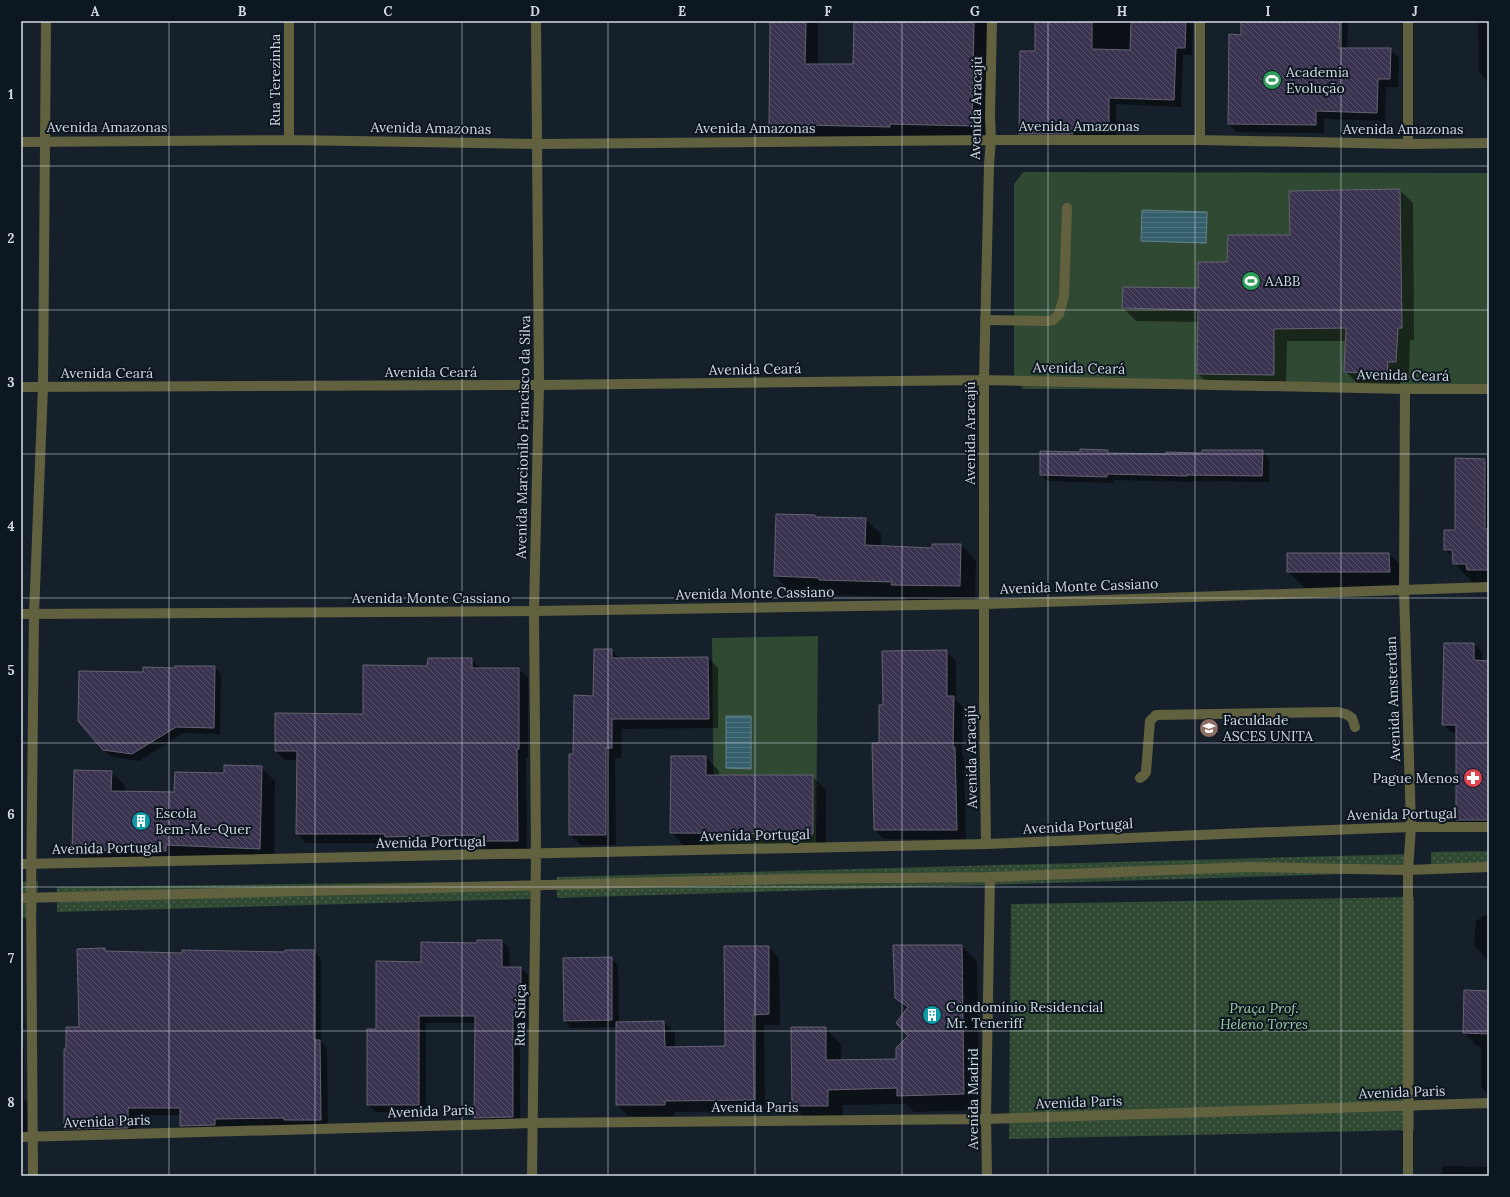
<svg xmlns="http://www.w3.org/2000/svg" width="1510" height="1197" viewBox="0 0 1510 1197" font-family="Lora,serif">
<style>
.grass{fill:url(#grass-dots)}
.pitch{fill:#2f4932}
.water{fill:url(#water-rules);stroke:#65848f}
.shadow{fill:#0007}
.building{fill:url(#building-back-hatch);stroke:#656272}
.lines{fill:none;stroke-linecap:round;stroke-linejoin:round}
.service{stroke:#62613f;stroke-width:10}
.minor{stroke:#62613f;stroke-width:10}
.tertiary{stroke:#62613f;stroke-width:10}
.grid{fill:none;stroke:#d4dae2;stroke-width:1;stroke-opacity:0.55}
.labels{text-anchor:middle;stroke-width:4;stroke-linejoin:round;paint-order:stroke}
.poi-label{font-size:14px;fill:#d4dae2;stroke:#0d1721;text-anchor:start}
.street-label{font-size:14px;fill:#d4dae2;stroke:#0d1721}
.park-label{font-size:14px;font-style:italic;fill:#a0d1a5;stroke:#0d1721}
.neatline{fill:none;stroke:#d4dae2;stroke-width:1.5}
.grid-label{font-size:13px;text-anchor:middle;font-weight:bold;fill:#d4dae2}
</style>
<defs>
<pattern id="grass-dots" width="8" height="8" patternUnits="userSpaceOnUse"><rect width="8" height="8" fill="#2f4932"/><path d="M2 2h.1M6 6h.1" fill="none" stroke="#4c634f" stroke-width="1.8" stroke-linecap="round"/></pattern>
<pattern id="water-rules" width="6" height="5" patternUnits="userSpaceOnUse"><rect width="6" height="5" fill="#355f6b"/><path d="M0 2.5h6" fill="none" stroke="#517580"/></pattern>
<pattern id="building-back-hatch" width="6" height="6" patternUnits="userSpaceOnUse"><rect width="6" height="6" fill="#3a3350"/><path d="M-1 5l2 2M0 0l6 6M5-1l2 2" fill="none" stroke="#565069"/></pattern>
</defs>
<rect width="100%" height="100%" fill="#16202b"/>
<path class="grass" d="M1489,851V870L1431,871V852Z
M1412,854V872L557,898V877Z
M38,881L36,918H21V882Z
M533,881L530,899L57,912V887Z
M1414,897V1130L1009,1139L1011,904Z"/>
<path class="pitch" d="M1023,172L1489,173V389H1023L1014,378V184Z
M818,636L816,847L714,849L712,638Z"/>
<path class="water" d="M1142,210L1207,212L1206,243L1141,241Z
M726,716H751V769L726,768Z"/>
<path class="shadow" d="M771,21H818V65H854L855,21H987L985,138L783,139L770,126Z
M1035,21H1190V23L1193,26L1192,55H1183L1181,107L1116,104V137L1027,140L1020,133L1036,52Z
M1242,21H1348L1347,49H1390L1399,58L1398,87H1386L1385,121L1324,119V133L1237,132L1229,124L1242,36Z
M1478,21H1489V83L1479,72Z
M1400,190L1413,203L1414,340H1410L1409,375L1400,374V386L1358,384L1345,371L1347,341H1287L1286,387H1211L1198,374V322L1136,321L1123,308L1199,289L1228,263Z
M1108,451L1110,454H1203L1262,451L1269,458V482L1193,481V482L1114,480V483L1047,481L1041,475L1081,453Z
M1456,459H1489V589L1473,583L1454,563V558L1445,550L1456,531Z
M815,516L816,518L865,519L881,534V547L933,549L961,545L976,561L975,602L908,600L905,597L836,595L833,593L790,591L775,576Z
M1288,554H1389L1409,573V591H1308L1288,572Z
M1474,644L1482,652V662H1489V829L1465,828L1457,820V733L1451,732L1443,724Z
M612,650L621,659L708,658L718,668V728L622,729L621,758H615L616,845H581L570,835V755H574Z
M946,651L956,661V700L963,707L962,756L964,757L966,839H884L875,830L873,744H880L884,706Z
M471,659L481,669H519L528,678V758H526L527,850H485L479,844L395,845L393,843H306L297,834L298,760H285L276,751L364,715L428,667Z
M214,667L221,674L220,734L183,733L139,761L110,756L103,749L176,669Z
M706,757L719,771V776H812L826,790V847L684,846L671,832Z
M261,767L275,781L274,862L87,864L73,850L111,772L125,786V792L175,793L225,774Z
M1484,915H1489V961L1474,946L1476,921Z
M502,941L509,948L510,968H521L528,975V1024H520V1124L483,1125L475,1118L476,1023H426V1112H376L368,1105L377,1030L422,963L478,944Z
M962,946L977,961L980,1110L914,1112L906,1104L843,1105V1122H809L793,1106L825,1028L841,1044V1060H897L909,1036L907,1009L896,997Z
M769,947L779,958L780,1025H764L765,1111L675,1112V1116H628L617,1105V1027L571,1028L565,1021L564,959L611,958L618,965L619,1023L664,1022L675,1033V1048L726,1047Z
M105,949L107,952L183,954L286,953L314,951L321,959V1042L327,1048L328,1127L291,1125L222,1126V1132L189,1133L181,1125V1115H135V1135L73,1136L65,1129L67,1050L80,1028Z
M1489,992V1095L1481,1087V1047L1477,1046L1464,1033Z
M21,1046L24,1049V1099L29,1104L28,1133H21Z
M1442,1166L1489,1167V1176H1442Z"/>
<path class="building" d="M770,21H806L805,64H853L854,21H974L972,126L890,124V127L803,125L802,127H769Z
M1035,21H1092V49L1130,50L1131,21H1186L1185,48H1176L1174,100L1109,98V130H1073V134H1019L1020,51H1035Z
M1241,21H1340L1339,48H1391L1390,79H1378L1377,113L1316,111V125L1228,124L1229,34L1241,35Z
M1400,189L1402,328H1398L1396,362H1388L1387,374L1344,372L1346,328L1274,329V375L1197,374L1198,310L1122,308L1123,287L1198,288V262H1227L1228,235H1290L1289,191Z
M1080,449L1108,450V453L1166,454V452L1202,453V450H1263L1262,476L1187,475V476L1107,474V477L1040,475V451L1080,452Z
M1455,458L1485,459V529H1489V570H1467L1466,564H1453L1452,550H1444V530H1455Z
M776,514L815,515V517L866,518L865,545L932,548V544H961L960,586L891,585L892,582L819,580V578L774,576Z
M1287,553H1389L1390,572H1287Z
M1444,643H1474V660L1489,661V820H1456V725H1442Z
M594,649H612V658L708,657L709,719H612V748H606V835H569V754H573L574,695L593,696Z
M947,650V696H954L953,747H955L957,830H874L872,743H879V705H883L882,651Z
M428,658H472V668H519V749H517L518,841H475V835L385,837V834H296L297,751H275V713L363,714V665L427,666Z
M175,666H215L214,728L176,727L132,754L103,750L78,721L79,671L143,672V667L175,668Z
M671,756H706V775H813V834L670,833Z
M224,765L262,766L260,849L166,845V851H72L74,770L112,771L111,791L174,792L175,772L224,773Z
M477,940H502V967H521V1017H513V1117L474,1118L475,1016H419V1105H367V1029H376V961L421,962V942L477,943Z
M893,945H962L964,1094L897,1096V1088L828,1090V1106H792L791,1027H826V1060L896,1059V1048L908,1036L896,1023L908,1007L895,998Z
M724,946H769V1014L753,1015L754,1100L665,1101V1105H616V1022L664,1021L665,1047L725,1046Z
M105,948V951L182,953V950L285,952V950H314V1040H320L321,1120H284V1118L215,1119V1125L180,1126V1108H128V1128L64,1129V1049H66V1027H79L77,949Z
M612,957V1020L564,1021L563,958Z
M1464,990L1489,991V1034L1463,1033Z"/>
<g class="lines">
<path class="service" d="M985,320L1048,321L1053,320L1059,314L1064,296L1067,208
M1140,778L1144,775L1146,772L1150,721L1156,715L1338,712L1346,714L1352,718L1355,727"/>
<path class="minor" d="M289,140V21
M1200,140V21
M21,142L289,140L537,144L991,140H1200L1408,144L1489,143
M1408,144V21
M21,387L539,385L984,380L1405,389H1489
M1405,389L1404,590L1411,827L1408,870V1176
M21,614L534,611L985,604L1489,587
M986,844L984,702V380L989,165L991,140L990,115L992,21
M21,1137L533,1123L986,1119L1489,1103
M987,1176L986,1119L990,877"/>
<path class="tertiary" d="M21,864L986,844L1247,833L1411,827H1489
M21,898L788,879L990,877L1248,867L1408,870L1489,867
M33,1176L31,898L34,614L43,387L46,21
M532,1176L536,853L534,611L539,385L536,21"/>
</g>
<path class="grid" d="M169,21V1176M315,21V1176M462,21V1176M608,21V1176M755,21V1176M902,21V1176M1048,21V1176M1195,21V1176M1341,21V1176M21,166H1489M21,310H1489M21,454H1489M21,598H1489M21,743H1489M21,887H1489M21,1031H1489"/>
<defs>
<symbol id="stadium-disc" viewBox="-11 -11 22 22"><circle r="9.5" fill="#2e9e5b" stroke="#0d1721"/><path d="M0-5a6.5 5 0 1 0 0 10a6.5 5 0 1 0 0-10ZM-3.5-1.8h7v3.6h-7Z" fill="#fff"/></symbol>
<symbol id="university-disc" viewBox="-11 -11 22 22"><circle r="9.5" fill="#8d6e63" stroke="#0d1721"/><path d="M0-5L7-2L0 1L-7-2ZM-4 1L0 2.5L4 1V4Q0 6-4 4Z" fill="#fff"/></symbol>
<symbol id="pharmacy-disc" viewBox="-11 -11 22 22"><circle r="9.5" fill="#e0444e" stroke="#0d1721"/><path d="M-2-6h4v4h4v4h-4v4h-4v-4h-4v-4h4Z" fill="#fff"/></symbol>
<symbol id="building-disc" viewBox="-11 -11 22 22"><circle r="9.5" fill="#0f9aa8" stroke="#0d1721"/><path d="M-4-6H4V6H1V3H-1V6H-4ZM-2.5-4.3h1.7v1.8h-1.7ZM.8-4.3h1.7v1.8H.8ZM-2.5-1h1.7V.8h-1.7ZM.8-1h1.7V.8H.8Z" fill="#fff"/></symbol>
</defs>
<g fill-rule="evenodd">
<use href="#stadium-disc" x="1261" y="69" width="22" height="22"/>
<use href="#stadium-disc" x="1240" y="270" width="22" height="22"/>
<use href="#university-disc" x="1198" y="717" width="22" height="22"/>
<use href="#pharmacy-disc" x="1462" y="767" width="22" height="22"/>
<use href="#building-disc" x="130" y="810" width="22" height="22"/>
<use href="#building-disc" x="921" y="1004" width="22" height="22"/>
</g>
<g class="labels">
<g class="poi-label">
<text x="1286" y="77">Academia<tspan x="1286" dy="16">Evolução</tspan></text>
<text x="1265" y="286">AABB</text>
<text x="1223" y="725">Faculdade<tspan x="1223" dy="16">ASCES UNITA</tspan></text>
<text x="1459" y="783" text-anchor="end">Pague Menos</text>
<text x="155" y="818">Escola<tspan x="155" dy="16">Bem-Me-Quer</tspan></text>
<text x="946" y="1012">Condomínio Residencial<tspan x="946" dy="16">Mr. Teneriff</tspan></text>
</g>
<g class="street-label">
<text transform="translate(275 80) rotate(-90)" y="5">Rua Terezinha</text>
<text transform="translate(976 108) rotate(-89)" y="5">Avenida Aracajú</text>
<text x="1079" y="131">Avenida Amazonas</text>
<text x="107" y="132">Avenida Amazonas</text>
<text transform="translate(431 128) rotate(1)" y="5">Avenida Amazonas</text>
<text x="755" y="133">Avenida Amazonas</text>
<text x="1403" y="134">Avenida Amazonas</text>
<text transform="translate(1079 368) rotate(1)" y="5">Avenida Ceará</text>
<text transform="translate(755 369) rotate(-1)" y="5">Avenida Ceará</text>
<text x="431" y="377">Avenida Ceará</text>
<text x="107" y="378">Avenida Ceará</text>
<text transform="translate(1403 375) rotate(1)" y="5">Avenida Ceará</text>
<text transform="translate(970 433) rotate(-90)" y="5">Avenida Aracajú</text>
<text transform="translate(523 437) rotate(-89)" y="5">Avenida Marcionilo Francisco da Silva</text>
<text transform="translate(1079 586) rotate(-2)" y="5">Avenida Monte Cassiano</text>
<text transform="translate(755 593) rotate(-1)" y="5">Avenida Monte Cassiano</text>
<text x="431" y="603">Avenida Monte Cassiano</text>
<text transform="translate(1393 699) rotate(-92)" y="5">Avenida Amsterdan</text>
<text transform="translate(971 757) rotate(-91)" y="5">Avenida Aracajú</text>
<text transform="translate(1402 814) rotate(-1)" y="5">Avenida Portugal</text>
<text transform="translate(1078 826) rotate(-3)" y="5">Avenida Portugal</text>
<text transform="translate(755 835) rotate(-1)" y="5">Avenida Portugal</text>
<text transform="translate(431 842) rotate(-1)" y="5">Avenida Portugal</text>
<text transform="translate(107 848) rotate(-1)" y="5">Avenida Portugal</text>
<text transform="translate(520 1015) rotate(-89)" y="5">Rua Suíça</text>
<text transform="translate(1402 1092) rotate(-2)" y="5">Avenida Paris</text>
<text transform="translate(973 1099) rotate(-90)" y="5">Avenida Madrid</text>
<text transform="translate(1079 1102) rotate(-2)" y="5">Avenida Paris</text>
<text x="755" y="1112">Avenida Paris</text>
<text transform="translate(431 1111) rotate(-2)" y="5">Avenida Paris</text>
<text transform="translate(107 1121) rotate(-2)" y="5">Avenida Paris</text>
</g>
<g class="park-label">
<text x="1264" y="1013">Praça Prof.<tspan x="1264" dy="16">Heleno Torres</tspan></text>
</g>
</g>
<rect width="1510" height="1197" fill="none" stroke="#0d1721" stroke-width="44"/>
<rect x="22" y="22" width="1466" height="1153" class="neatline"/>
<g class="grid-label">
<text x="95" y="16">A</text>
<text x="242" y="16">B</text>
<text x="388" y="16">C</text>
<text x="535" y="16">D</text>
<text x="682" y="16">E</text>
<text x="828" y="16">F</text>
<text x="975" y="16">G</text>
<text x="1122" y="16">H</text>
<text x="1268" y="16">I</text>
<text x="1415" y="16">J</text>
<text x="11" y="99">1</text>
<text x="11" y="243">2</text>
<text x="11" y="387">3</text>
<text x="11" y="531">4</text>
<text x="11" y="675">5</text>
<text x="11" y="819">6</text>
<text x="11" y="963">7</text>
<text x="11" y="1107">8</text>
</g>
</svg>
